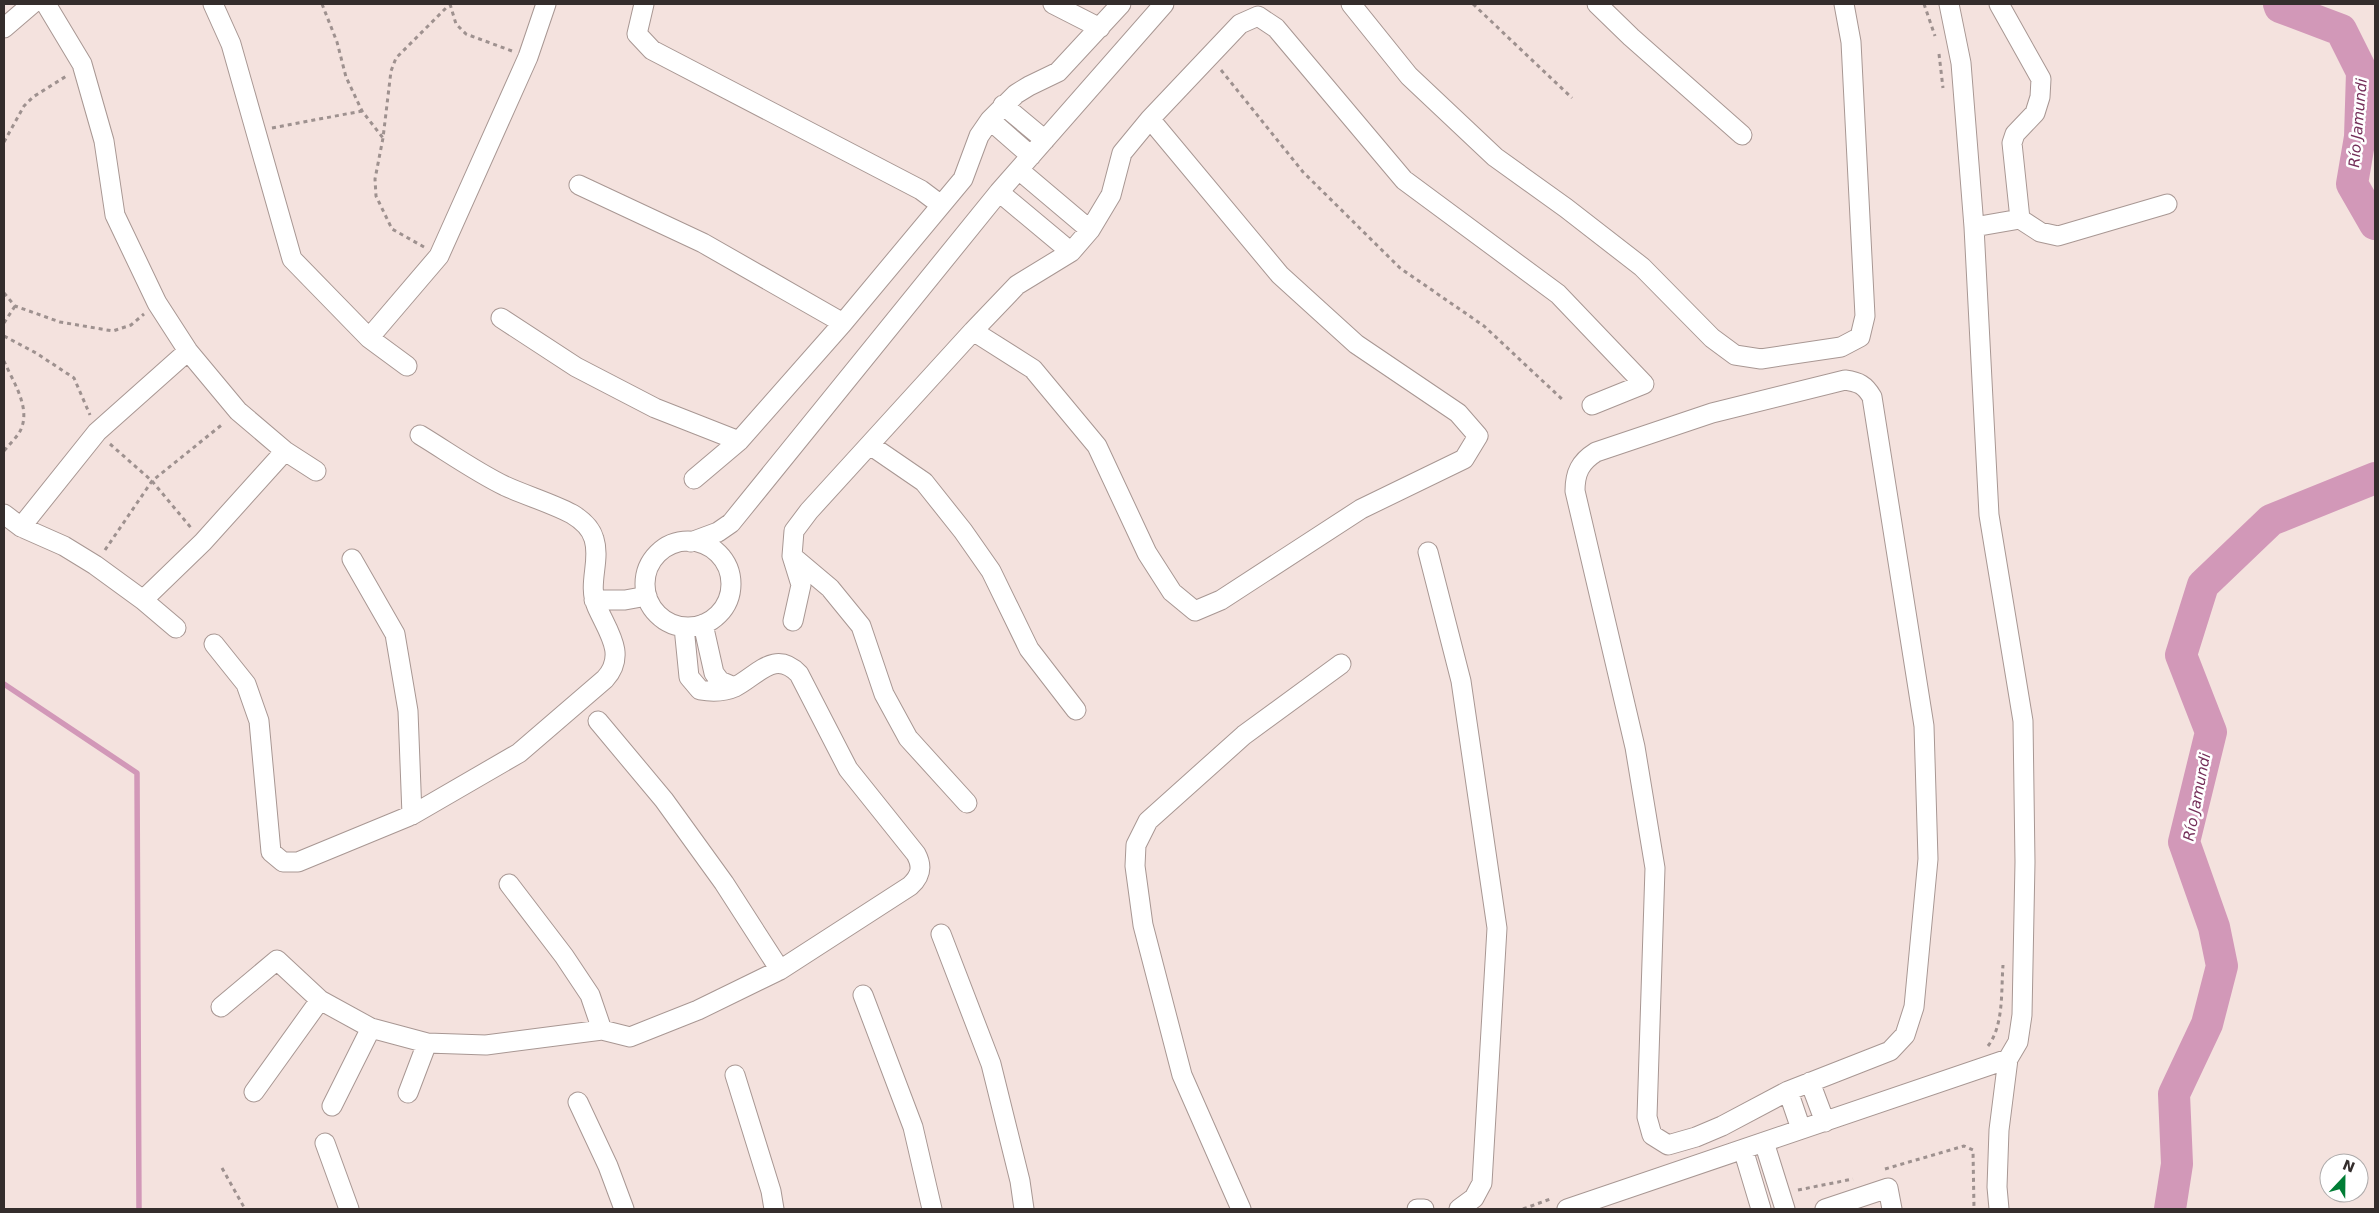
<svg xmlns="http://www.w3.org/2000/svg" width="2379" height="1213" viewBox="0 0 2379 1213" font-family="'DejaVu Sans',sans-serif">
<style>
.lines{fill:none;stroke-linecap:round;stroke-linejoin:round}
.stream{stroke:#d298b8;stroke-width:5.5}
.river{stroke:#d298b8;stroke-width:32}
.minor-casing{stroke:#a89793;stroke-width:21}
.path{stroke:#9e918f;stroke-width:3;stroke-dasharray:4 4;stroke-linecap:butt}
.minor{stroke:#fff;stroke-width:19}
.labels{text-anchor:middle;stroke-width:5;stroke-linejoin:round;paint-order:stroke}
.water-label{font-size:15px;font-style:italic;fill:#742f59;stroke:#fff}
</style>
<rect width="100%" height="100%" fill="#f4e2de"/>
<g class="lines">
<path class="stream" d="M4,684L137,773L139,1209"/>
<path class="river" d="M2279,4L2280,7L2341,30L2362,72L2360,137L2352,184L2375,224
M2170,1209L2177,1164L2174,1094L2207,1024L2222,966L2214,927L2184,842L2211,732L2181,655L2203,585L2271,520L2375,478"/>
<defs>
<path id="minor" d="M46,4L82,64L104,141L115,215L157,303L188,351L238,411L285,451L316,471
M213,4L231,44L292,259L369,338L407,366
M644,4L637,34L652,50L921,190L941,205
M1053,4L1100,28
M1351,4L1409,76L1495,157L1566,208L1642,267L1712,338L1735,355L1761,359L1841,347L1860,337L1865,316L1851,42L1844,4
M1597,4L1631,37L1742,135
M1949,4L1961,63L1974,227L1989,515L2023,721L2025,862L2022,1015L2018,1042L2008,1059L1999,1130L1997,1187L1999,1209
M4,28L32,4
M1003,105L1045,140
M990,120L1031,156
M1019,170L1090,230
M579,185L703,243L843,323
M999,192L1071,252
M2020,219L2040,232L2058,236L2167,204
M1974,227L2020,219L2012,143L2015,134L2035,113L2040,97L2041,79L1999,4
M501,318L576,367L655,408L739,441
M973,331L1033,369L1097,446L1147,553L1172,592L1195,611L1221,600L1361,509L1464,459L1478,436L1458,413L1356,344L1280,275L1150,119
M369,338L439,256L528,57L546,4
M1845,380C1859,382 1865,385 1872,397L1924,726L1928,859L1914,1007L1905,1035L1890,1051L1788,1091L1722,1126L1696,1137L1668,1145L1652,1135L1647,1117L1655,868L1635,747L1575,491C1575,473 1580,462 1596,452L1712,413Z
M870,445L924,482L963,531L991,571L1029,649L1076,710
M694,479L739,441L843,323L963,179L979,136L990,120L1016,94L1029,86L1058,72L1121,4
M4,514L21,527L64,546L95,565L143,600L176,628
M21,527L97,432L188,351
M645 584a43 43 0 1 1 86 0a43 43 0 1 1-86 0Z
M691,542L718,532L731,523L999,192L1164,4
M1428,552L1461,681L1497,928L1482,1183L1474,1198L1459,1209
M792,556L830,588L861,626L884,694L908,738L967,803
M352,559L395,634L408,711L412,815
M143,600L203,542L285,451
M594,600H625L647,596
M793,621L801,585L792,556L794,531L809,511L973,331L1017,285L1071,252L1090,230L1111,195L1122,153L1150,119L1240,24L1258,16L1276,28L1404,180L1558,294L1644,384L1592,405
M703,624L714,673L720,681L734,687
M214,644L246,684L259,721L271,852L283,862H298L412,815L519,753L605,679C627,655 608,632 597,607C587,584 601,561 594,539C591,528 582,520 572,514C551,503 527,496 505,486C476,472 448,452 420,435
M598,721L664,800L724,883L780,970
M509,884L564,956L590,995L602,1030
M941,934L991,1064L1020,1181L1024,1209
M863,995L913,1127L932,1209
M221,1007L277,960L320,1000L371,1028L427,1043L486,1045L602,1030L630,1037L698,1010L780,970L910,886C921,876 923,867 916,854L848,769L799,674C775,649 758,675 735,687C724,692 712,692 700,690L689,677L684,627
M735,1075L771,1191L774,1209
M1810,1082L1825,1122
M1788,1091L1801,1129
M254,1092L320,1000
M408,1093L427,1043
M578,1102L608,1166L624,1209
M332,1106L371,1028
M1764,1142L1785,1209
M325,1143L349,1209
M1743,1149L1761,1209
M1241,1209L1182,1075L1143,925L1135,866L1136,845L1148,821L1244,735L1341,664
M1417,1209H1424
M1567,1209L2008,1059
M1825,1209L1888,1188L1892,1209"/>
</defs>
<use href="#minor" class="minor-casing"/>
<path class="path" d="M322,4L337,42L346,77L362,111L383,138
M450,4L456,24L466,34L512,51
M1473,4L1572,98
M1924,4L1935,36
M1939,54L1943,88
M1221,70L1303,172L1400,268L1484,326L1564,401
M272,128L362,111
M4,142L24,106L33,97L68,75
M424,247L392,229L376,196L375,179L383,138L391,71L396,58L450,4
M4,293L15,306L60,322L113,331L131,325L144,314
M4,323L15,306
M4,336L36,353L74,378L90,415
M4,361C13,382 33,410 19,433C15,439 9,445 4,451
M110,444L152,481L192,529
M105,550L152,481L224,423
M1988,1046C2004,1025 2001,991 2003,965
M222,1168L245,1209
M1885,1169L1964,1146L1973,1150L1974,1209
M1798,1190L1853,1179
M1523,1209L1553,1198"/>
<use href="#minor" class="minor"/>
</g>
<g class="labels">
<g class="water-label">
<text transform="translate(2358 123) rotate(-85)" y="5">Río Jamundi</text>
<text transform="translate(2197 797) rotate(-79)" y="5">Río Jamundi</text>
</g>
</g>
<rect width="2379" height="1213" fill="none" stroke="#342d2c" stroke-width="10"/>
<g transform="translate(2344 1178) rotate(22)"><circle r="24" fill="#ffffff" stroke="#aeabab"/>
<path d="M0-4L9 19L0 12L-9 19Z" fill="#007d35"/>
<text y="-8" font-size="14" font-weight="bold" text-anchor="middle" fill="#342d2c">N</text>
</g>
</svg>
